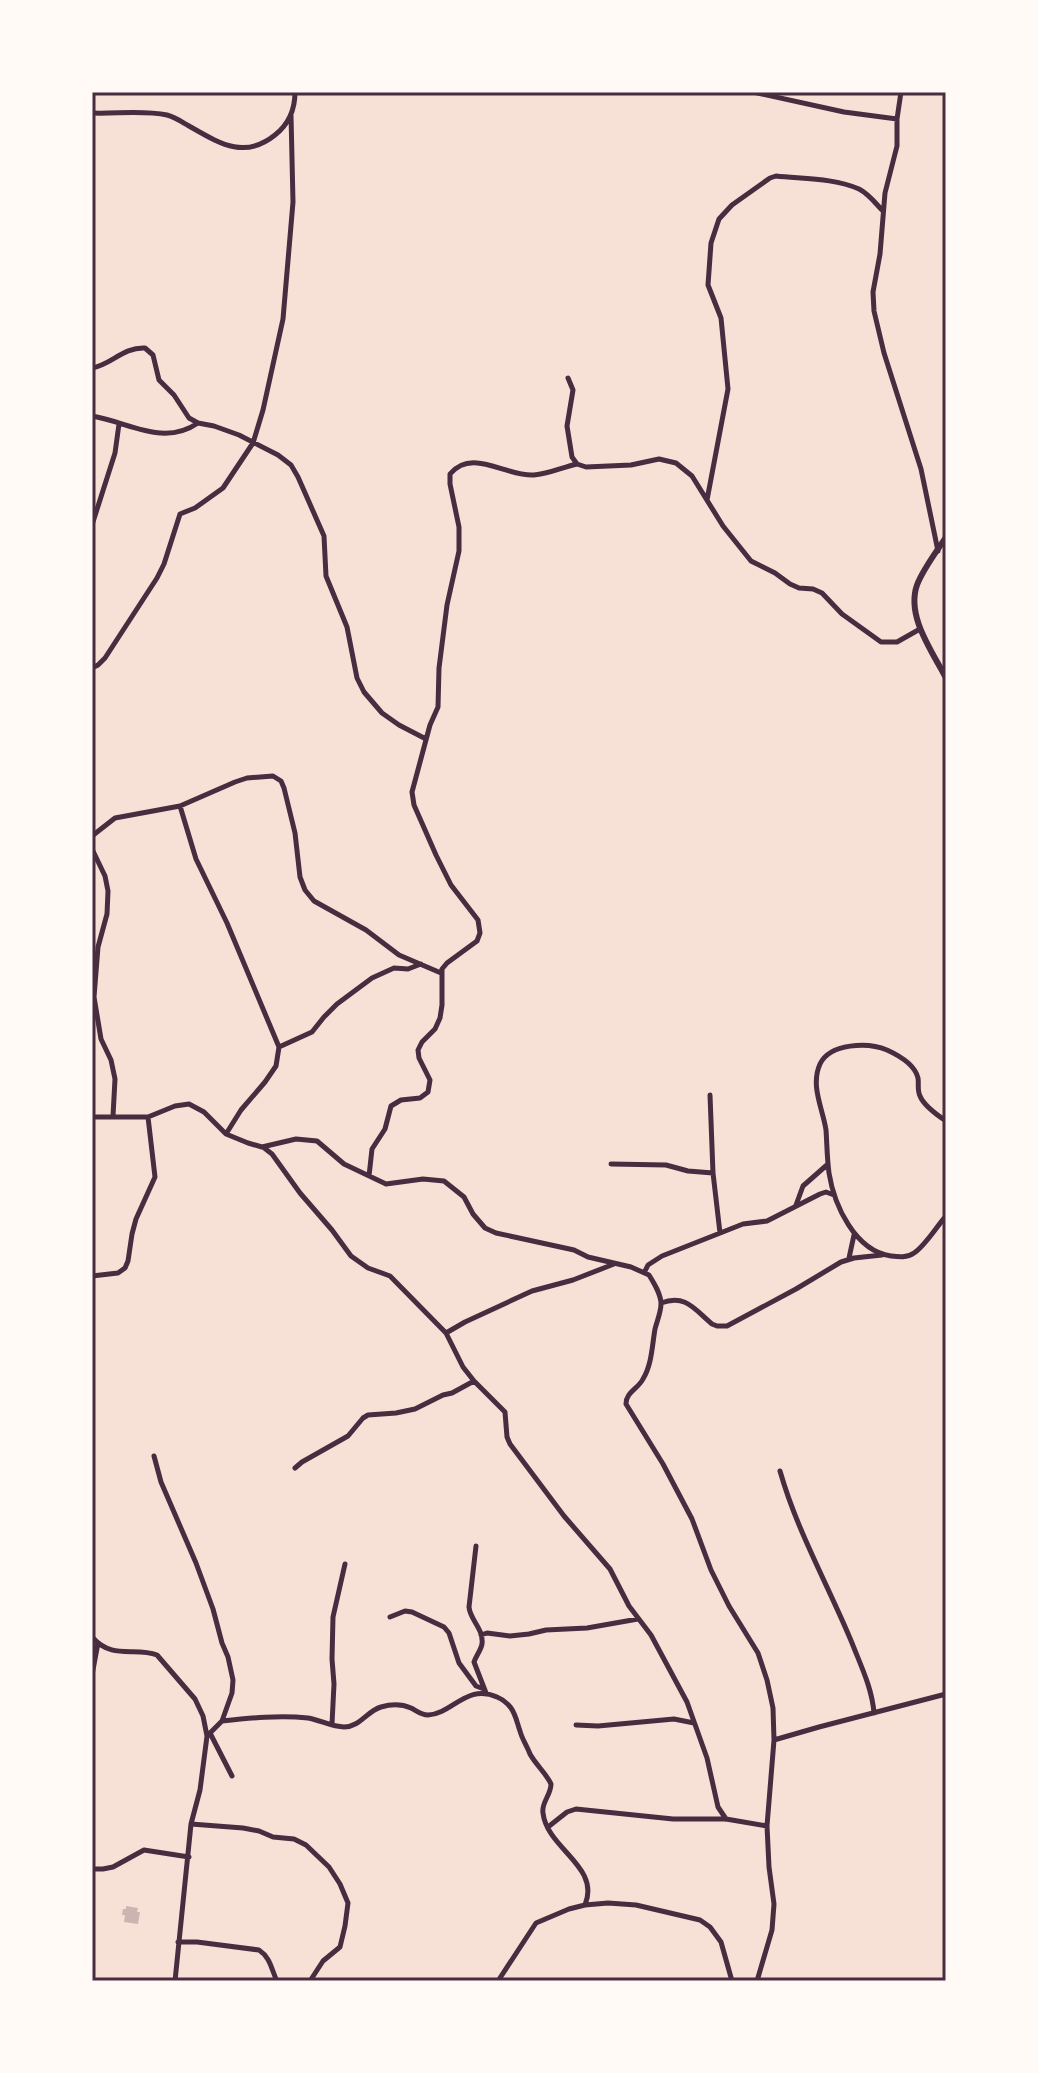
<svg xmlns="http://www.w3.org/2000/svg" width="1038" height="2073" viewBox="0 0 1038 2073" font-family="Commissioner,sans-serif">
<style>
.building{fill:#ccb4b1}
.lines{fill:none;stroke-linecap:round;stroke-linejoin:round}
.minor{stroke:#4a2c40;stroke-width:5}
.tertiary{stroke:#4a2c40;stroke-width:6}
.neatline{fill:none;stroke:#4a2c40;stroke-width:3}
</style>
<rect width="100%" height="100%" fill="#f7e1d7"/>
<path class="building" d="M126,1906L138,1908L137,1912H140L138,1924L124,1922L125,1915H122L123,1909H126Z"/>
<g class="lines">
<path class="minor" d="M753,92L844,112L897,119
M901,92L897,119V146L885,193L880,254L873,292L874,311L884,353L921,469L938,551
M92,113C116,114 143,110 167,115C175,117 182,122 189,126C219,143 244,160 275,135C289,124 295,110 295,92
M92,368C111,365 123,347 145,348L153,355L159,380L174,395L189,418L198,423
M568,378L573,390L567,426L572,457L577,464L586,467L631,465L659,459L676,463L692,476L723,526L751,561L775,573L790,584L799,588L813,589L822,593L842,614L881,642H897L920,629
M92,416C129,422 163,447 198,423L214,426L239,435L278,455L291,465L298,477L324,536L326,576L347,627L357,678L364,692L382,713L399,725L426,739
M707,500L728,389L721,318L708,285L711,243L719,219L732,205L770,178L776,176C803,179 834,178 859,189C869,194 876,204 883,211
M92,525L115,453L119,424
M92,668L98,665L105,658L157,578L164,564L180,514L195,508L223,488L253,443L263,410L283,319L293,202L291,115
M180,806L196,859L227,923L279,1047L276,1066L265,1082L241,1110L226,1134
M92,836L115,818L180,806L235,782L247,778L273,776L281,781L284,788L295,833L300,877L305,890L314,901L366,930L399,955L441,973
M92,849L105,876L108,891L107,914L98,947L94,997L101,1039L111,1060L115,1079L113,1116
M279,1047L312,1032L324,1017L337,1004L372,978L394,968L408,969L421,964
M710,1095L713,1173L720,1233
M92,1117H148L175,1106L189,1104L204,1112L226,1134L248,1143L262,1147L296,1139L317,1141L344,1164L386,1184L423,1179L444,1181L464,1197L473,1214L485,1228L496,1233L574,1250L588,1257L631,1267L649,1275C654,1283 661,1294 661,1304C661,1312 657,1321 655,1329C652,1346 652,1364 643,1379C638,1389 626,1392 626,1404L663,1464L692,1519L711,1570L729,1606L758,1653L767,1680L773,1708L774,1740L767,1826L769,1867L774,1904L772,1930L757,1981
M946,1121C937,1115 924,1106 920,1096C917,1090 919,1084 918,1078C915,1065 898,1055 887,1050C868,1042 830,1043 820,1064C810,1086 823,1109 826,1130C827,1144 827,1159 829,1173C834,1205 855,1251 891,1256C899,1257 907,1258 914,1253C925,1246 937,1226 946,1216
M263,1147L272,1154L300,1193L332,1230L351,1256L368,1268L390,1276L446,1333L463,1367L474,1381L505,1412L507,1437L510,1444L564,1516L610,1569L629,1606L651,1635L687,1702L707,1758L718,1807L726,1819
M611,1164L666,1165L688,1171L713,1173
M369,1176L372,1149L385,1129L391,1106L401,1100L420,1098L428,1092L430,1080L419,1058L418,1050L422,1042L435,1029L440,1018L442,1005V969L447,963L477,941L480,933L478,920L451,885L436,855L414,805L412,792L430,725L438,707L439,668L447,605L459,551V527L450,484V474C472,447 506,477 534,475C549,474 563,467 577,464
M796,1205L803,1186L828,1164
M849,1258L854,1235
M645,1271L648,1265L662,1256L743,1224L767,1221L820,1194L826,1192L834,1195
M92,1276L118,1273L125,1268L128,1261L132,1234L136,1219L155,1177L148,1117
M661,1303C686,1294 694,1309 712,1324L717,1326H727L796,1289L841,1262L854,1258L882,1255
M446,1333L465,1322L532,1291L573,1280L614,1264
M154,1456L161,1482L196,1563L213,1609L222,1643L228,1657L233,1680L232,1693L222,1721L208,1735
M295,1468L302,1462L348,1436L363,1418L368,1415L396,1413L415,1409L443,1395L452,1393L474,1381
M780,1471C797,1531 828,1585 852,1643C861,1666 872,1688 874,1713
M476,1546L469,1607C470,1620 484,1629 482,1644C481,1650 476,1656 474,1662L486,1693
M390,1617L405,1611L412,1612L444,1627L449,1633L459,1663L476,1686L484,1689
M481,1635L487,1633L510,1636L529,1634L546,1630L587,1628L638,1619
M92,1637C113,1661 135,1646 157,1655L195,1699L203,1716L207,1736L200,1790L191,1824L175,1981
M92,1675L98,1643
M222,1721C250,1718 280,1715 308,1718C320,1720 332,1727 344,1727C360,1727 367,1711 381,1707C391,1704 402,1704 411,1708C417,1711 421,1715 428,1715C452,1714 467,1683 497,1697C502,1699 508,1704 511,1708C516,1715 517,1723 520,1731C522,1739 527,1746 530,1754C536,1765 546,1773 551,1784C551,1795 541,1803 543,1813C547,1849 601,1866 585,1905
M332,1724L334,1684L332,1659L333,1617L345,1564
M576,1725L598,1726L674,1719L694,1723
M210,1733L232,1776
M774,1740L819,1727L946,1694
M92,1783V1789
M191,1824L243,1828L259,1831L273,1837L294,1839L306,1845L329,1867L340,1884L348,1903L345,1926L340,1947L323,1961L310,1981
M548,1827L567,1812L576,1809L673,1819H726L767,1826
M92,1869H103L113,1867L144,1850L189,1857
M178,1942H197L259,1950C271,1958 271,1969 277,1981
M498,1981L536,1923L569,1909L585,1905L608,1903L636,1905L700,1920L710,1927L721,1942L732,1981H738"/>
<path class="tertiary" d="M946,537C937,551 923,569 917,585C906,616 932,651 946,678"/>
</g>
<rect width="1038" height="2073" fill="none" stroke="#fffaf5" stroke-width="188"/>
<rect x="94" y="94" width="850" height="1885" class="neatline"/>
</svg>
